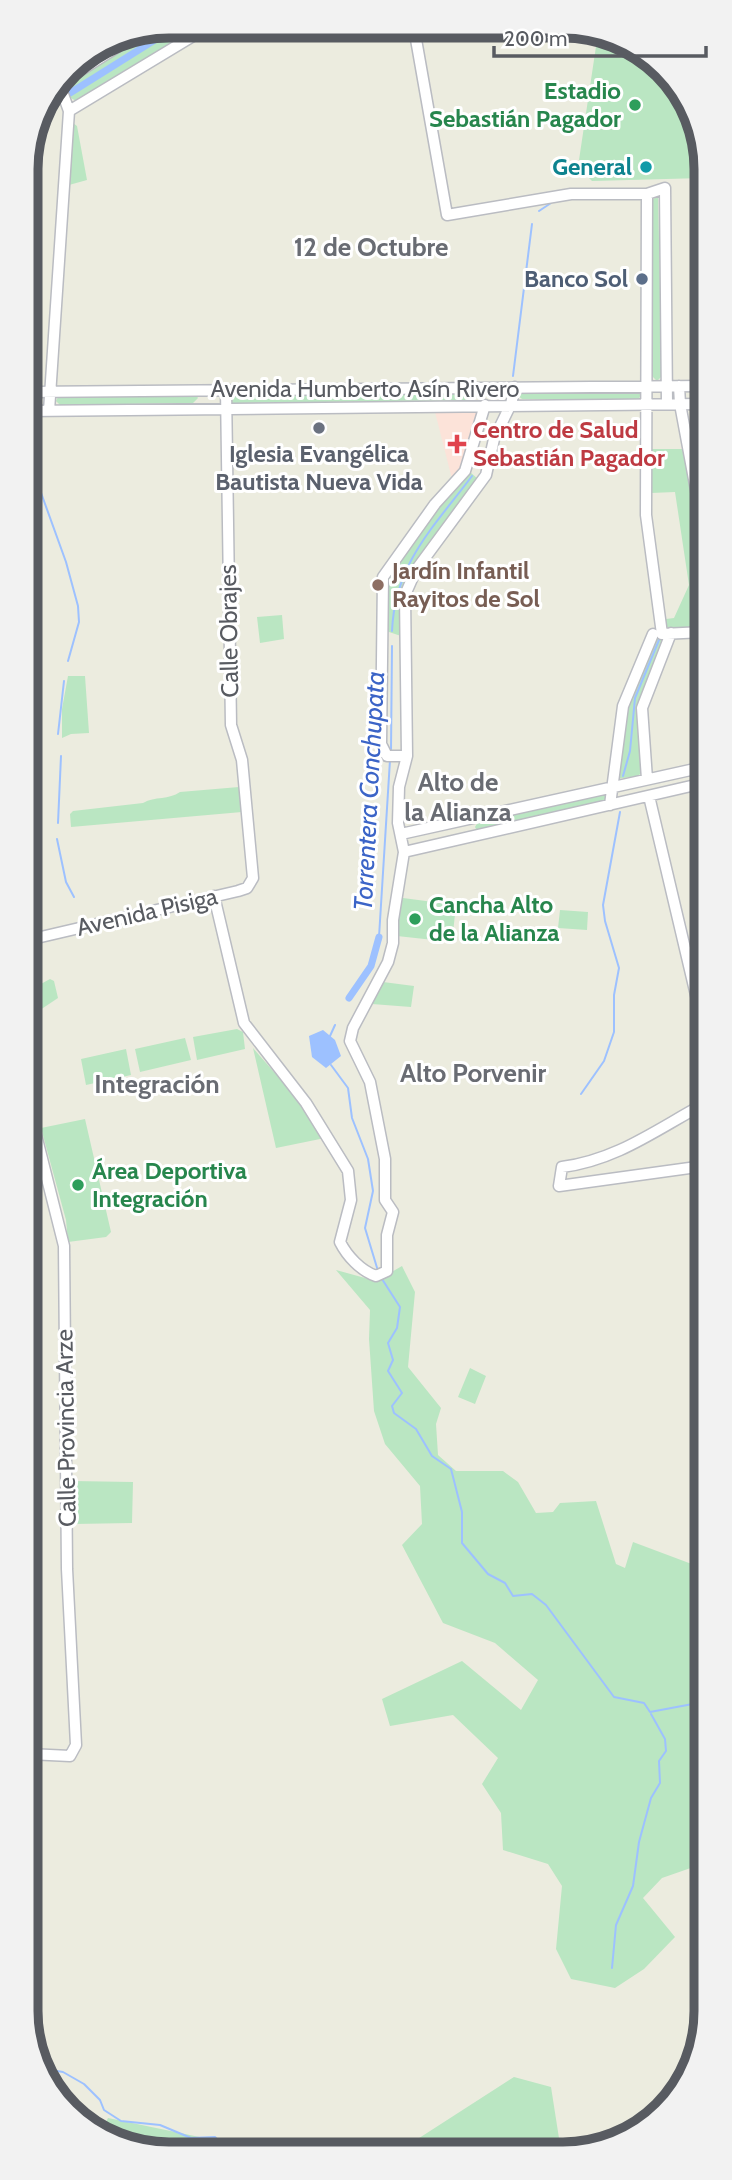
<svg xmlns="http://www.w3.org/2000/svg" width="732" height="2180" viewBox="0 0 732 2180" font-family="Cabin,sans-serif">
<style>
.medical{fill:#fce3d9}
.green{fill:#bae6c2}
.water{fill:#9dc1ff}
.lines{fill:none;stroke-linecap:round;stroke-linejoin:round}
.stream{stroke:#9dc1ff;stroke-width:2}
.canal{stroke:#9dc1ff;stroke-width:7}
.minor-casing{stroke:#babcc2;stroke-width:13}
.minor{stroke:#fff;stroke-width:10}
.leisure-dot{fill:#2e9e5b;stroke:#fff;stroke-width:2.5}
.culture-dot{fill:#0f9aa8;stroke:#fff;stroke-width:2.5}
.service-dot{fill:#5c6f8a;stroke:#fff;stroke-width:2.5}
.worship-dot{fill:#6b7280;stroke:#fff;stroke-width:2.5}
.health-dot{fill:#e0444e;stroke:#fff;stroke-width:2.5}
.education-dot{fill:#8d6e63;stroke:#fff;stroke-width:2.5}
.labels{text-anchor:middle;stroke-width:6;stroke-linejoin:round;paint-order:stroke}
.leisure-label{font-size:24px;font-weight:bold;fill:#27864d;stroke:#fff;text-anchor:start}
.culture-label{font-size:24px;font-weight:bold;fill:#0d838f;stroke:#fff;text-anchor:end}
.service-label{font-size:24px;font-weight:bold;fill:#4e5e75;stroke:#fff;text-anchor:end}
.street-label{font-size:24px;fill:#585b61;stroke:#fff}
.health-label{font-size:24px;font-weight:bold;fill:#be3a42;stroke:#fff;text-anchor:start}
.worship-label{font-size:24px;font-weight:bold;fill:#5b616d;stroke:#fff}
.education-label{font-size:24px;font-weight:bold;fill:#785e54;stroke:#fff;text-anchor:start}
.neighbourhood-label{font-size:26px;font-weight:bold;fill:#696c73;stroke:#fff}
.water-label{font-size:26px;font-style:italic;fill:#3b64c7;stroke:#fff}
.rim{fill:none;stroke:#585b61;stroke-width:9}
</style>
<rect width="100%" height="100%" fill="#ececdf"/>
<path class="medical" d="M435,412H478L465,463L452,479Z"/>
<path class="green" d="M170,26H201L76,101L71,98L68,85L155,29Z
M598,33L664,68L703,142V178L592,181L588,177V160H579Z
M73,123L77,126L87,180L69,185Z
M658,196L662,376L657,381L652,376V200Z
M642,391L639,399H522L517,395L518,392Z
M470,392L472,400L232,403L233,395Z
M196,395L198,398L193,403L60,405L56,401L58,397Z
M649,449H683L704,560V627L670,629L666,626V619L674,618L689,585L675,492L651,493Z
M470,472L478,479L407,580L401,636L386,631L385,578L435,510Z
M282,615L284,639L260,643L257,617Z
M657,636L664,638L641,697L643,771L638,776L616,779L626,709Z
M68,676H85L89,733L71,734L62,738V709Z
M239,787L242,812L71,827L70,814L73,811L143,803C155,796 169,800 180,792Z
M608,792L609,800L477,831L475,827L478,822Z
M403,898L456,905L452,942L397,936L400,901Z
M560,910L588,912L587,930L558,928Z
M50,979L54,981L58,998L28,1018V991Z
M383,982L414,986L411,1007L372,1004Z
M237,1029L243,1032L245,1049L197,1060L193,1037Z
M185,1038L191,1060L140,1072L135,1049Z
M253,1048L296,1097L325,1138L276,1148Z
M126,1049L131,1075L86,1085L81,1059Z
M85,1119L111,1232L106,1237L68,1242L66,1220L41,1128Z
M402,1266L415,1292L408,1367L441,1408L436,1424L438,1455L456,1471H503L518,1482L536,1513L553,1512L560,1503L596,1501L616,1564L625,1568L633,1542L705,1569V1863L662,1878L643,1898L675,1937L644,1969L615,1988L571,1979L556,1949L562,1886L548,1864L503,1850L501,1813L482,1784L498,1758L453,1715L390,1726L382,1699L462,1661L521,1710L538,1680L495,1643L443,1623L402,1545L422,1524L420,1486L385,1444L374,1411L369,1339L370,1310L336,1270L376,1281Z
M470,1368L486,1376L475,1404L458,1397Z
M72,1481L133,1482L132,1523L74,1524Z
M514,2077L551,2087L561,2151H399Z
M108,2118L267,2151H141L102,2130Z"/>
<path class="water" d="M323,1030L335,1040L341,1056L326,1068L312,1057L309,1036Z"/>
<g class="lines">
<path class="stream" d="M539,211L551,203
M513,376L532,224
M27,454L66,562L78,606L79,622L68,661
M392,631C395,563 433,528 472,476
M58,734L64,681
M391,751L392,646
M623,776L630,751L635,698L659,640
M58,823L61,756
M57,839L66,882L74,897
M379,937L390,760
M330,1036L335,1025
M331,1065L348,1088L352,1118L368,1159L373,1191L365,1228L378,1271
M581,1094L604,1061L614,1032V995L619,968L605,921L603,905L620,812
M382,1279L400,1307L397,1328L388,1343L393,1360L388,1371L402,1393L392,1406L394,1413L416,1429L432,1456L451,1469L462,1512V1543L488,1574L505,1583L513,1596L532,1594L546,1605L614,1697L644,1703L650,1712L698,1703L705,1706
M612,1968L616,1925L633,1886L639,1842L651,1798L660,1783L659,1761L666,1751L665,1739L651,1714
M45,2069L63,2072L84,2084L100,2100L104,2110L121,2121L160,2125L191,2138L215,2137L228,2151"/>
<path class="canal" d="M70,93L177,26
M39,114L58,101
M349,998L371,966L379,937"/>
<defs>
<path id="minor" d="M414,28L447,215L571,194H647L665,188L667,404
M59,84L141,32
M69,111L208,27
M647,194L646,515L662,634L704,632
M679,386L680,404L704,533
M27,392L703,386
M27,411L703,404
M49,411L69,111L59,83
M407,756H387L381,744L383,577L435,504L465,471L485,405
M647,779L642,708L671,633
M649,796L704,1029
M610,805L623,706L653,634
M401,834L704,767
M404,852L704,783
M214,896L244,1023L306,1103L348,1171L351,1200L340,1242C347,1256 361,1271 376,1276L387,1271V1235L393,1212L385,1200V1159L370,1082L350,1041L353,1028L388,962L393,943V920L404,852L398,823L399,787L407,756L405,595L416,570L486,475L494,439L511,404L515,387
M28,940L238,891L247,888L253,878L242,760L231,725L226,390
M28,1103L64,1246L67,1569L76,1745L70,1756L29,1754
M704,1104C657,1129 617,1160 562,1167L559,1186L704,1166"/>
</defs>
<use href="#minor" class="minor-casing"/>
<use href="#minor" class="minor"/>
</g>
<g class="leisure-dot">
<circle cx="635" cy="105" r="7"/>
<circle cx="415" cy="919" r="7"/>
<circle cx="78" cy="1185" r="7"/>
</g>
<circle class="culture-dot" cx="646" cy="167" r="7"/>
<circle class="service-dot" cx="642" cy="279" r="7"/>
<circle class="worship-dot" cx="319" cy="428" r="7"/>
<path class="health-dot" d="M453.5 433.5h7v7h7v7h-7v7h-7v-7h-7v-7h7z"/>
<circle class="education-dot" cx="378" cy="585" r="7"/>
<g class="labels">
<g class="leisure-label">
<text x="621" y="99" text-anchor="end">Estadio<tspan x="621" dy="28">Sebastián Pagador</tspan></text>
<text x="429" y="913">Cancha Alto<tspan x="429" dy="28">de la Alianza</tspan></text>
<text x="92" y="1179">Área Deportiva<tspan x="92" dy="28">Integración</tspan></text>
</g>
<g class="culture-label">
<text x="632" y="175">General</text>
</g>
<g class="service-label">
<text x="628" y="287">Banco Sol</text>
</g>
<g class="street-label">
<text x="365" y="397">Avenida Humberto Asín Rivero</text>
<text transform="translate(229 631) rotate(-91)" y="8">Calle Obrajes</text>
<text transform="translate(147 912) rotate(-13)" y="8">Avenida Pisiga</text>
<text transform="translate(66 1428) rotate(-91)" y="8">Calle Provincia Arze</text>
</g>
<g class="health-label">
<text x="473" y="438">Centro de Salud<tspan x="473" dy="28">Sebastián Pagador</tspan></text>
</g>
<g class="worship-label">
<text x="319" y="462">Iglesia Evangélica<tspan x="319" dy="28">Bautista Nueva Vida</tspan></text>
</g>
<g class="education-label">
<text x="392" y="579">Jardín Infantil<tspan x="392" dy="28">Rayitos de Sol</tspan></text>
</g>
<g class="neighbourhood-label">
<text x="371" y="256">12 de Octubre</text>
<text x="458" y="791">Alto de<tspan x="458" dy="30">la Alianza</tspan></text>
<text x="473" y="1082">Alto Porvenir</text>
<text x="157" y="1093">Integración</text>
</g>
<g class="water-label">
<text transform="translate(369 791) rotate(-87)" y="9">Torrentera Conchupata</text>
</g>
</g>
<path d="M0 0H732V2180H0ZM169 38H563A131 131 0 0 1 694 169V2011A131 131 0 0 1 563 2142H169A131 131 0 0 1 38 2011V169A131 131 0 0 1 169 38Z" fill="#f2f2f2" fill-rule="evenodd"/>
<path class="rim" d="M169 38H563A131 131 0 0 1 694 169V2011A131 131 0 0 1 563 2142H169A131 131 0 0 1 38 2011V169A131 131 0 0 1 169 38Z"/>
<path d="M494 46v10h212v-10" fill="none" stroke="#585b61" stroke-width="3.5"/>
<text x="504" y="46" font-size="21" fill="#585b61" stroke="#ffffff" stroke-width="5" paint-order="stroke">200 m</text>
</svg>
